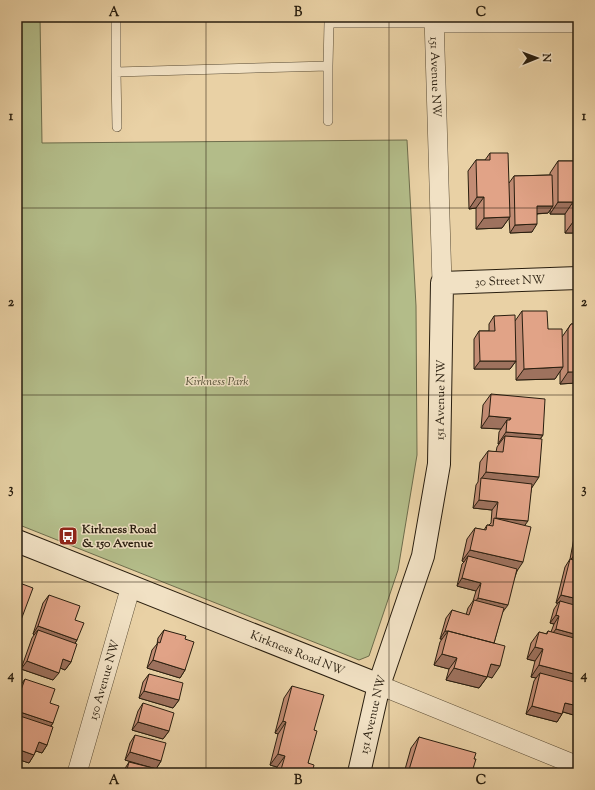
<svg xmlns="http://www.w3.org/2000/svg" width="595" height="790" viewBox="0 0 595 790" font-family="'Sorts Mill Goudy',serif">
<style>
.green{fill:#b3bc89;stroke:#6e6d4c}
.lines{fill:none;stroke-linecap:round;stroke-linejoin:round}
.lane-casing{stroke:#594b34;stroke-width:10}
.street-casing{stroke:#594b34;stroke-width:20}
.secondary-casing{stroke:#291e0f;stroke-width:24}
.lane{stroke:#f1e1c4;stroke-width:9}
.street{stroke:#f1e1c4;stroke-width:19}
.secondary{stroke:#f1e1c4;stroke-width:22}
.wall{fill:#c28c74;stroke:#291e0f}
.shaded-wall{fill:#9e725e;stroke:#291e0f}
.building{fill:#e1a387;stroke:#291e0f}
.grid{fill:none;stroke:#291e0f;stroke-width:1;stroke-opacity:0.55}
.labels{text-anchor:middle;stroke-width:3;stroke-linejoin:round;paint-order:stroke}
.street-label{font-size:12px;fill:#291e0f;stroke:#f1e1c4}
.park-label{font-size:12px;font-style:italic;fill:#524d34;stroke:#f1e1c4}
.poi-label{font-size:12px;font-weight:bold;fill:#291e0f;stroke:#f1e1c4;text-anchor:start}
.neatline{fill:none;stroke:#291e0f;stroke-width:1.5}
.grid-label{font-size:13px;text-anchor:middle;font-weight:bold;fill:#291e0f}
</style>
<rect width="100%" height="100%" fill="#e9d1a5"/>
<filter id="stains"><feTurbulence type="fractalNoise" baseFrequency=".005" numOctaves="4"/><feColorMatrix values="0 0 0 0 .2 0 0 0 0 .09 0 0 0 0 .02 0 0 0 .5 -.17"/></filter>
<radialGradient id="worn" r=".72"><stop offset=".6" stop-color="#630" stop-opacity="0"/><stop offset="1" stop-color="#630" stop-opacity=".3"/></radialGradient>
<path class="green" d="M17,17H40L42,143L407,140L416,306L417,455L398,570L369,656L359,660L17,524Z"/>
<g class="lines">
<defs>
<path id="lane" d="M116,17V72L328,66V121
M329,17V23H434
M328,66L329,23
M116,72L117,127"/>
<g id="street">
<path id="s1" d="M434,17L442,283"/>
<path d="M434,23H578"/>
<path d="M379,685L578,766"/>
<path id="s2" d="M77,773L131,586"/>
</g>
<g id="secondary">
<path id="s3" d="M17,541L379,685"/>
<path id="s4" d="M359,773L379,685L423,556L439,464L442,283L578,278"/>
</g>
</defs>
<use href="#lane" class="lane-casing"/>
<use href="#street" class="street-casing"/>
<use href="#secondary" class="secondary-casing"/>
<use href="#lane" class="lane"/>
<use href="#street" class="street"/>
<use href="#secondary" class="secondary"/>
</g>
<path class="wall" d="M490,153L509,183L514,176L550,175V173L558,161H578V233H565V214H550V210L548,213L537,214L532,232L510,233L509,218L502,228L476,229V208L469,209L468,171L476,160H485Z
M522,311L548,329L562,337L571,324H576L578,320V381L576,383L560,384V371L555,379L516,380V361L510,369H474V339L479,331H489V324L494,316L515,321Z
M491,394L543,435L540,439L517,571L502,613L494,643L492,678L488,676L479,688L446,680L449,669L434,665L440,642L442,639H440L446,618L452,610L466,615L468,608L473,601L476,591L457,586L462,564L464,562L462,561L467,539L475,528L484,530L487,525H489L491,523L492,510L473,508L476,485L478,482L480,462L488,451L496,452L497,447L499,444H498L499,432L501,429L481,428L483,405Z
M578,445V479H574L576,448Z
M578,493V524H574Z
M578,526V714L577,716L563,712L557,722L526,714L534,681L536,678L531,677L535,661L527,659L531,643L539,632L546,634L548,631L551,632L554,624L550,623L554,609L558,603H556L565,567L570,559L576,528Z
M49,595L75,620L77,640L75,643L71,662L65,670L60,668L53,680L21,669L32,638L34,635L33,634L43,603Z
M164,630L185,639V670L180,678L147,668L152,650L157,644L158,638Z
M149,674L179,700L173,708L139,698L143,682Z
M25,679L50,703L53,723L51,726L47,745L42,753L36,751L29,763L17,759V693L19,687Z
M292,686L314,730L308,763L312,773H275L277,767L270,765L278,734L275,733L284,698Z
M143,703L169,731L163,739L132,730L138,711Z
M135,735L161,761L156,769L161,773H123L124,770L129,762L152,768L125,760L130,743Z
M419,737L474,759L472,772V773H404L411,748Z"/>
<path class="shaded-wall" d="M477,197H484L476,208L469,209Z
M558,202H573L565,214H550Z
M537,206H553L548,213L531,214Z
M510,217L502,228L476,229L484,218Z
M573,222H578V233H565Z
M537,224L532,232L510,233L515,225Z
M480,361H516L510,369H474Z
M563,367L555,379L516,380L524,369Z
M578,371V381L576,383L560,384L568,372Z
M489,416L511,418L507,424V420L501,429L481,428Z
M506,432L543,435L535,446L505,436L499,444H498Z
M486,472L539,477L531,489L481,479Z
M578,473V479H574Z
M479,500L498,502L492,510L473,508Z
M496,518L528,521L522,529L493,521Z
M578,518V524H574Z
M470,550L523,562L515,574L468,556L464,562L462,561Z
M575,554H578V563L569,562Z
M462,578L481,583L476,591L457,586Z
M561,595L578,599V608L560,601L558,603H556Z
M478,598L508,605L502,613L472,606Z
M556,615L559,616L554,624L550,623Z
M17,619L21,620L17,626Z
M38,626L77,640L72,648L38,630L34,635L33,634Z
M556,629L578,635V645L550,637Z
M445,631H448L442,639H440Z
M535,647L543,649L535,661L527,659Z
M442,654L457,658L449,669L434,665Z
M63,659L71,662L65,670L58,667Z
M153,660L185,670L180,678L147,668Z
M27,661L59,673L53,680L21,669Z
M491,664L500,666L492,678L483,675Z
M539,665L578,675V689L540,673L536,678L531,677Z
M454,668L487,677L479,688L446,680Z
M144,691L179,700L173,708L139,698Z
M565,703L578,706V714L577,716L560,711Z
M532,706L562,714L557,722L526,714Z
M17,711L53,723L47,731L17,721Z
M283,721L286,722L278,734L275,733Z
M138,722L169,731L163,739L132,730Z
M39,742L47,745L42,753L33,750Z
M17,749L34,755L29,763L17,759Z
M130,752L161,761L156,769L125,760Z
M278,754L285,756L277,767L270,765Z"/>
<path class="building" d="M490,153H508L510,217L484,218V197H477L476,160H490Z
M558,161H578V222H573V202H558Z
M552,175L553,206H537V224L515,225L514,176Z
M522,311H547L548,329H562L563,367L524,369Z
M515,315L516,361H480L479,331H495L494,316Z
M571,324H578V372H568V329Z
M491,394L545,399L543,435L506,432L507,420H510L511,418L489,416Z
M505,436L542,439L539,477L486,472L488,451L503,452Z
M481,478L532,484L528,521L496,518L498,502L479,500Z
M494,518L531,527L523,562L470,550L475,528L486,530L487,525L493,526Z
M578,539V554H575Z
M468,556L517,569L508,605L478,598L481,583L462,578Z
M570,559L578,561V599L561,595Z
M17,582L33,588L21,620L17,619Z
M49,595L80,606L75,620L84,623L77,640L38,626Z
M474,600L504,608L494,643L448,631H445L452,610L469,615Z
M560,601L578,606V635L556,629L559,616L556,615Z
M38,630L77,644L71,662L63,659L59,673L27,661Z
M164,630L186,636L185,639L194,642L185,670L153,660L158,642L160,643Z
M448,631L505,646L500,666L491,664L487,677L454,668L457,658L442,654Z
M548,631L578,639V675L539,665L543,649L535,647L539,632L547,634Z
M540,673L578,683V706L565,703L562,714L532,706Z
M149,674L183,683L179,700L144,691Z
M25,679L55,689L50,703L59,706L53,723L17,711V701Z
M292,686L324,695L314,730L317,731L308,763L314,765L312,773H280L285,756L278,754L286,722L283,721Z
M143,703L174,713L169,731L138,722Z
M17,715L53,727L47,745L39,742L34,755L17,749Z
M135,735L166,743L161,761L130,752Z
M419,737L476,753L474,759H476L472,772L470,771V773H408Z
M129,762L161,770V773H126Z
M17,767L31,772V773H17Z
M511,771L517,773H511Z"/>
<path class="grid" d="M206,17V773M389,17V773M17,208H578M17,395H578M17,582H578"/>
<defs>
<symbol id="bus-square" viewBox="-11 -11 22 22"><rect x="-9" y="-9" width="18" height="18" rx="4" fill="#8f2418" stroke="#f1e1c4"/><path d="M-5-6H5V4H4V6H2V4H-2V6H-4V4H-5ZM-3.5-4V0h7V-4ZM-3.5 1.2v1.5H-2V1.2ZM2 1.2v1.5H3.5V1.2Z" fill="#fff"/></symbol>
</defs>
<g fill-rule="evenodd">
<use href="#bus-square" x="57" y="525" width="22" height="22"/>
</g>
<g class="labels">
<g class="street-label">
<text dy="4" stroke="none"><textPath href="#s1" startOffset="60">151 Avenue NW</textPath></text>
<text dy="4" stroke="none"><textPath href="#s4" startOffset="569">30 Street NW</textPath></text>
<text dy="4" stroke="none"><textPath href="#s4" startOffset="384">151 Avenue NW</textPath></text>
<text dy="4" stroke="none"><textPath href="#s3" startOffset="302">Kirkness Road NW</textPath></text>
<text dy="4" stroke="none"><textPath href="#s2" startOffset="97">150 Avenue NW</textPath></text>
<text dy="4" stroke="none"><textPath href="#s4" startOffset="60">151 Avenue NW</textPath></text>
</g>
<g class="park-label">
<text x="217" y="385">Kirkness Park</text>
</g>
<g class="poi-label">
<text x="82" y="533">Kirkness Road<tspan x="82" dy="14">&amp; 150 Avenue</tspan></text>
</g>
</g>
<rect width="595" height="790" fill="none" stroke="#e9d1a5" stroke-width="44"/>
<g transform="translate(537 58) rotate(89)" stroke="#f1e1c4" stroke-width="3" paint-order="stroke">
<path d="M0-3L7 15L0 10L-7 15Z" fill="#291e0f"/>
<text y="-6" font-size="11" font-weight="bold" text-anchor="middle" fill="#291e0f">N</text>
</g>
<rect x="22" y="22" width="551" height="746" class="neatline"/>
<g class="grid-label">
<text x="114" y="16">A</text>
<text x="298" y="16">B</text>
<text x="481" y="16">C</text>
<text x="11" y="120">1</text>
<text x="584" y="120">1</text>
<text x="11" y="306">2</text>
<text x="584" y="306">2</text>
<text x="11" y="493">3</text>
<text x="584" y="493">3</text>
<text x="11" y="679">4</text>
<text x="584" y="679">4</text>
<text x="114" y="784">A</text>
<text x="298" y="784">B</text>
<text x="481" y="784">C</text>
</g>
<rect width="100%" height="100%" filter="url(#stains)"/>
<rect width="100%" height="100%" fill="url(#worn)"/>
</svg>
